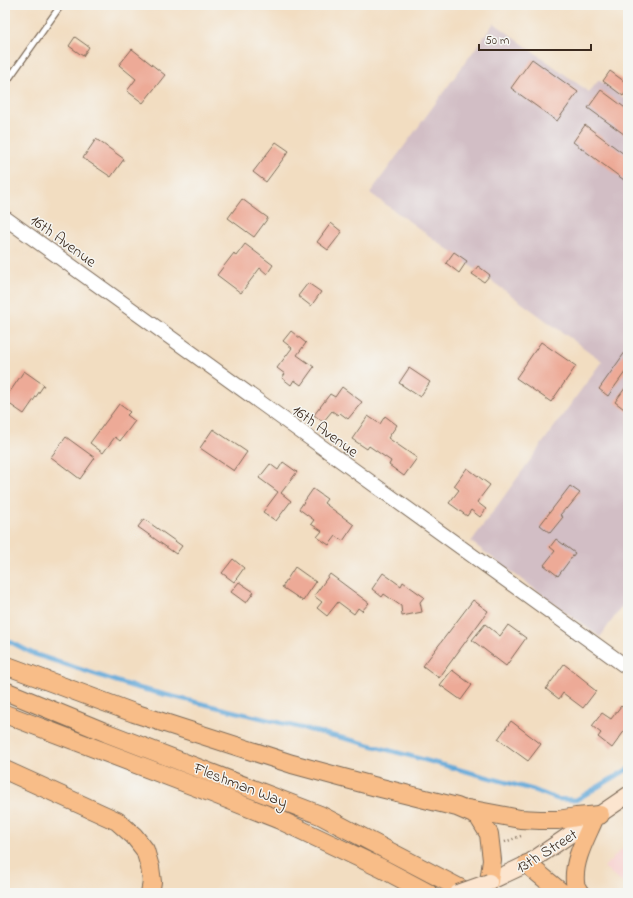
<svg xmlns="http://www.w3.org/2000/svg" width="633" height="898" viewBox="0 0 633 898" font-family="'Indie Flower',sans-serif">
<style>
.built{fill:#f7d0cf}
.industrial{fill:#d2bec5}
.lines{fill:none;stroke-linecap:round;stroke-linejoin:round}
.stream{stroke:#62a7d8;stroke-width:4.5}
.building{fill:#edaa97}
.service-casing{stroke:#7b6957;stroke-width:8}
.tertiary-casing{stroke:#7b6957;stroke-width:16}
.secondary-casing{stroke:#7b6957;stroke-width:18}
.primary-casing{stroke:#7b6957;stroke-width:20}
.path{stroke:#7b6957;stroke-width:2.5;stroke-dasharray:1 3;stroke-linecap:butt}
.service{stroke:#fff;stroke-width:5.5}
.tertiary{stroke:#fff;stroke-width:14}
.secondary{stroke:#fce5cf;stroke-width:16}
.primary{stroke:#f8bd88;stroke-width:18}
.secondary-bridge-casing{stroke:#7b6957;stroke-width:18;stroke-linecap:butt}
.secondary-bridge{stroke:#fce5cf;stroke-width:16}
.labels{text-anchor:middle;stroke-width:3;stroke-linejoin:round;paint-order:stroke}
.street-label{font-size:16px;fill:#3b2a1e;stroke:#f6f6f2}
</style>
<rect width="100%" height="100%" fill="#f6f6f2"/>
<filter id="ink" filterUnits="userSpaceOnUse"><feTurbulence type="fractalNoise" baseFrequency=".025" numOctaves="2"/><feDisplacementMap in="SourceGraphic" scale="8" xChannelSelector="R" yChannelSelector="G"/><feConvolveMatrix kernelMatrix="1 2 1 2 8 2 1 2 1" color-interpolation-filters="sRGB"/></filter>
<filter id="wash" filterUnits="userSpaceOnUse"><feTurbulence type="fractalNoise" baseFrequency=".012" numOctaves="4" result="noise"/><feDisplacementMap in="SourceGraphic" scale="16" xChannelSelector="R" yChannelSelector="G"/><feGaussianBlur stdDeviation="0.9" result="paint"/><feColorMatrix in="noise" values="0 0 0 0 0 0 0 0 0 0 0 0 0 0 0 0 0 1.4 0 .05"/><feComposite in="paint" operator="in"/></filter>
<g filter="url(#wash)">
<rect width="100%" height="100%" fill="#f2ddc1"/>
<path class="built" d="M628,843V888L604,867Z"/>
<path class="industrial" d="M494,23L589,92L599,80L628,101V598L600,637L471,542L602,361L370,193Z"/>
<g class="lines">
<path class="stream" d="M5,639L34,654L134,687L359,742L534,790L557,799L576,800L628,769"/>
</g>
<g id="blocks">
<path class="building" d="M75,37L89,47L83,56L69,46Z
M132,49L165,75L143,103L127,91L136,79L119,65Z
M532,59L578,92L557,121L511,88Z
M610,71L628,84V89L623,96L603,81Z
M601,90L628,110V137L588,108Z
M585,125L628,157V183L573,142Z
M96,139L124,159L111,177L83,158Z
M276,142L289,151L266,182L253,172Z
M242,199L268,218L254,237L228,218Z
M331,223L342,232L328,250L317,242Z
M245,244L273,265L267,274L260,268L241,293L217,275L234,253L236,256Z
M454,252L467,261L459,273L446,263Z
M478,266L490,275L484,282L472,274Z
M308,283L321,292L311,306L298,296Z
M291,331L306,343L297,355L314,367L301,385L294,380L291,385L282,378L285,374L277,368L292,348L283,341Z
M541,342L576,366L551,402L516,378Z
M628,348V368L608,396L599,389Z
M409,368L430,382L420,397L399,383Z
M24,371L44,385L24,414L5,401V399Z
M628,384V412L615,402Z
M342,387L362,402L348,419L340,413L338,415L332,411L323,422L314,415L330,394L335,397Z
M119,404L130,412L127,415L135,421L120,441L115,437L103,453L90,443Z
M368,416L380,424L385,416L397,425L388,438L417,458L404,476L389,465L391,461L369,446L367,449L352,439Z
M213,429L247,452L234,471L200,448Z
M66,437L95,458L80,479L51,457Z
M283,462L297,472L281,493L291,501L276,521L263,512L278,492L259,478L270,464L278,470Z
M467,468L490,485L477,502L486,509L480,517L471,510L467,516L449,503L459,490L454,486Z
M570,486L580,493L567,509L566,508L560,515L563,517L550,533L540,525Z
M313,489L327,499L324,503L354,525L343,541L336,536L329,545L317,537L322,531L311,524L314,520L299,509Z
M144,519L182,546L176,554L138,527Z
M556,539L575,553L558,576L544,565L555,551L550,547Z
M233,559L244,568L234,582L222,573Z
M295,567L316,582L303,601L282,587Z
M383,573L401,586L403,582L424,597L420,602L422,612L402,616L401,606L384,594L382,597L372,589Z
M330,574L369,603L362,611L358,608L354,614L338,602L327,616L317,608L322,602L314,596Z
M239,582L254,592L246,603L231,592Z
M473,600L488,611L439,678L423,666Z
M485,624L500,636L508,625L526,638L506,666L472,640Z
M564,664L588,683L587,684L596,691L583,708L563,693L559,699L546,689Z
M452,670L472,685L461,700L440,685Z
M621,706L628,712V726L612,748L598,737L601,733L592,726L602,713L611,719Z
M511,721L541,744L528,761L498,739Z"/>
</g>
</g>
<g filter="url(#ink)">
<use href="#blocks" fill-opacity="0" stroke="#7b6957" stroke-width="1"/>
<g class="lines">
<defs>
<path id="service" d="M5,84L61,5"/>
<path id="tertiary" d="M5,218L628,668"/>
<path id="secondary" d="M489,882L527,864L628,795"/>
<path id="primary" d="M5,665L134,713L292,764L373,786L457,807L478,816L489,834L492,860L489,882
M5,691L107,733L320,815L469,893
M5,714L212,793L280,820L381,868L428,893
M5,770L117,821L134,836L145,850L150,867L152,882L150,893
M468,809L520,819L540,820H558L576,817L600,815
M527,864L562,893
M580,893C578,890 575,886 575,882C573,860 586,838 594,819"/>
</defs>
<use href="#service" class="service-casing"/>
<use href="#tertiary" class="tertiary-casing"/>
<use href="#secondary" class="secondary-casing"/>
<use href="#primary" class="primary-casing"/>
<path class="path" d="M505,842L521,836"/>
<use href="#service" class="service"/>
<use href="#tertiary" class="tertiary"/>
<use href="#secondary" class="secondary"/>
<use href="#primary" class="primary"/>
<defs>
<path id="secondary-bridge" d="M458,893L489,882"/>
</defs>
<use href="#secondary-bridge" class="secondary-bridge-casing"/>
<use href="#secondary-bridge" class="secondary-bridge"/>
</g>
</g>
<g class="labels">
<g class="street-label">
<text transform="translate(64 240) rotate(36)" y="6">16th Avenue</text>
<text transform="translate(326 430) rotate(36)" y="6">16th Avenue</text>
<text transform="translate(241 784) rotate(21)" y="6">Fleshman Way</text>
<text transform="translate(546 850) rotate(-32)" y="6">13th Street</text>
</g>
</g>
<rect width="633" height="898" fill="none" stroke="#f6f6f2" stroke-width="20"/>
<path d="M479 44v6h112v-6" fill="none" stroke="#3b2a1e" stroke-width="2"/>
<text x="485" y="44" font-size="12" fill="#3b2a1e" stroke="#f6f6f2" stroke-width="3" paint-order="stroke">50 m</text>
</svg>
